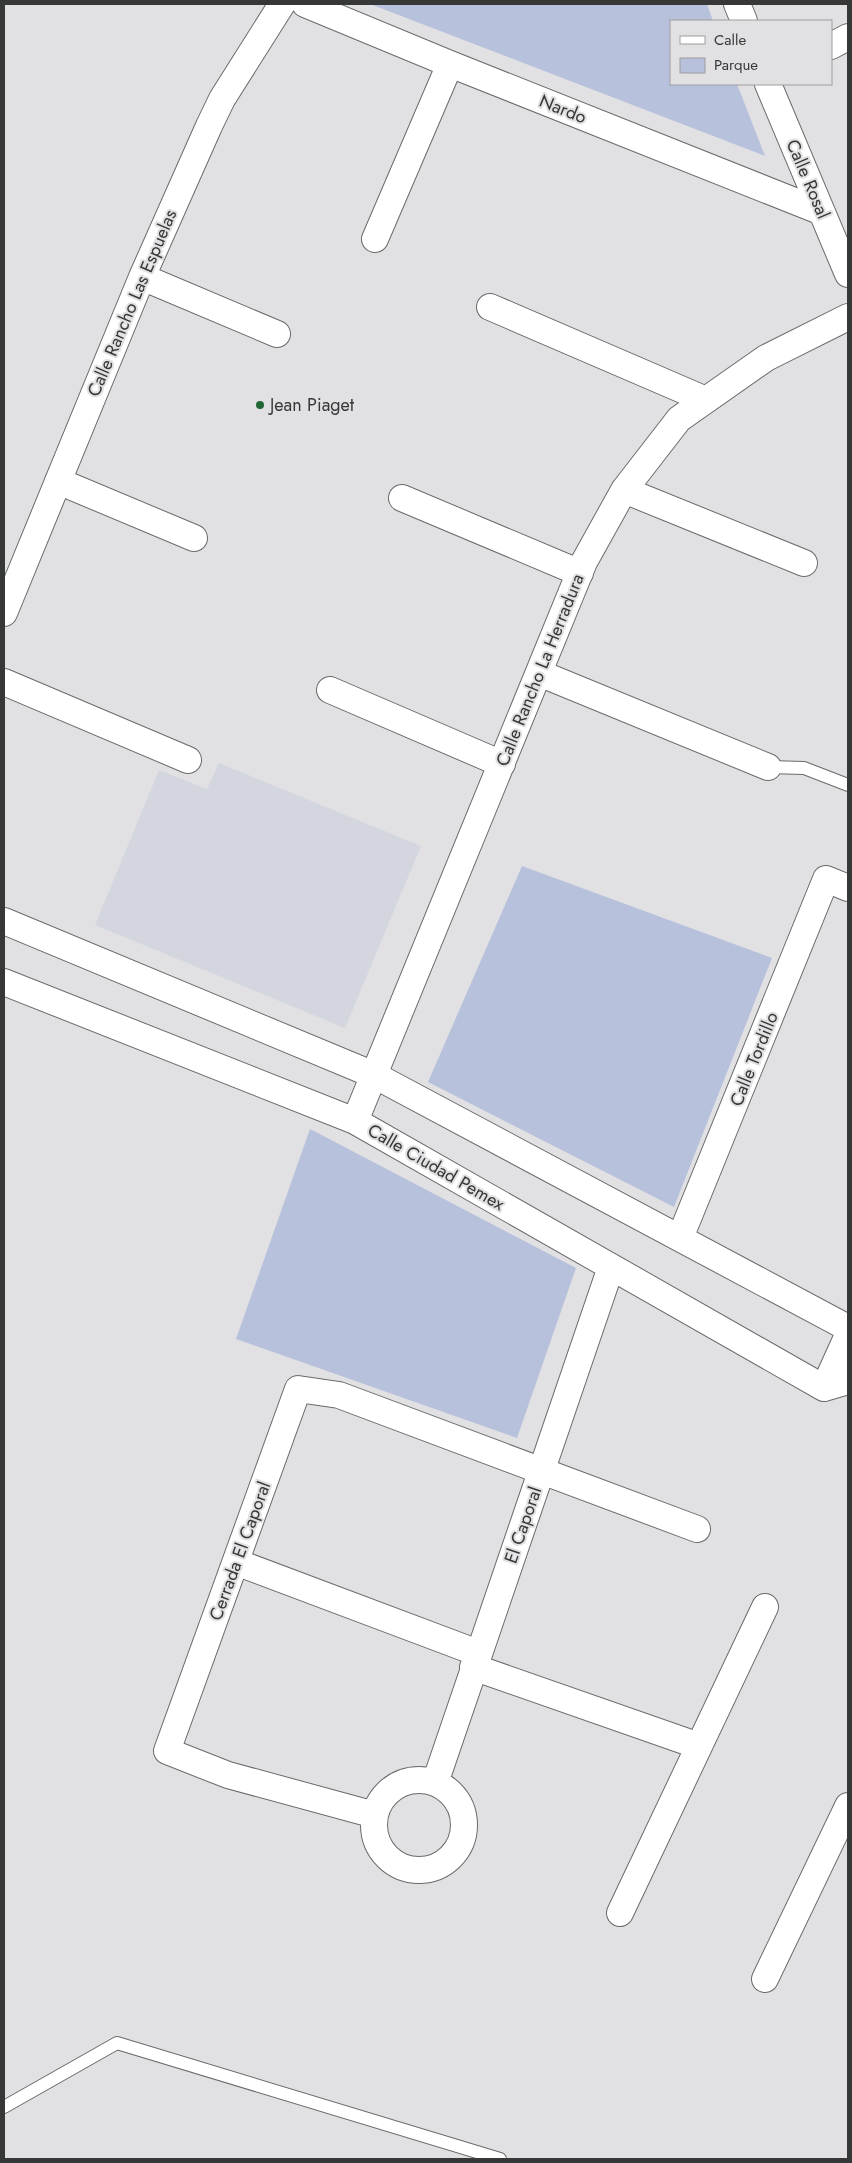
<svg xmlns="http://www.w3.org/2000/svg" width="852" height="2163" viewBox="0 0 852 2163" font-family="Jost,sans-serif">
<style>
.built{fill:#d3d6df}
.green{fill:#b8c1dc}
.lines{fill:none;stroke-linecap:round;stroke-linejoin:round}
.lane-casing{stroke:#696a6b;stroke-width:14}
.street-casing{stroke:#696a6b;stroke-width:28}
.lane{stroke:#fff;stroke-width:12}
.street{stroke:#fff;stroke-width:26}
.poi-dot{fill:#1f6734;stroke:#e1e1e3;stroke-width:2}
.labels{text-anchor:middle;stroke-width:4;stroke-linejoin:round;paint-order:stroke}
.street-label{font-size:18px;fill:#363737;stroke:#e1e1e3}
.poi-label{font-size:18px;fill:#363737;stroke:#e1e1e3;text-anchor:start}
</style>
<rect width="100%" height="100%" fill="#e1e1e3"/>
<path class="built" d="M219,763L421,846L345,1028L95,925L159,770L207,789Z"/>
<path class="green" d="M370,4H707L713,21H671V84H737L765,156Z
M522,866L772,958L674,1207L428,1082Z
M310,1129L576,1268L517,1438L236,1339Z"/>
<g class="lines">
<defs>
<path id="lane" d="M768,767L804,768L848,785
M4,2107L117,2043L500,2159"/>
<path id="street" d="M305,4L450,64L822,212
M737,4L744,21
M831,46L848,37
M768,84L848,274
M375,239L450,64
M142,277L277,334
M490,307L706,400
M58,481L194,538
M624,490L804,563
M402,498L580,573
M4,613L142,277L209,126L222,99L282,4
M539,673L768,767
M4,682L188,760
M330,690L502,764
M4,921L374,1075L848,1328
M4,982L355,1121L824,1388L848,1381
M355,1121L584,562L624,490L679,419L766,358L848,317
M680,1238L826,879L848,888
M824,1388L848,1335
M236,1562L478,1653
M473,1667L699,1746
M374 1825a45 45 0 1 1 90 0a45 45 0 1 1-90 0Z
M435,1783L611,1267
M375,1815L228,1775L167,1751L298,1389L339,1395L697,1529
M620,1913L765,1607
M765,1979L848,1806"/>
</defs>
<use href="#lane" class="lane-casing"/>
<use href="#street" class="street-casing"/>
<use href="#lane" class="lane"/>
<use href="#street" class="street"/>
</g>
<circle class="poi-dot" cx="260" cy="405" r="5"/>
<g class="labels">
<g class="street-label">
<text transform="translate(563 109) rotate(22)" y="6">Nardo</text>
<text transform="translate(808 179) rotate(67)" y="6">Calle Rosal</text>
<text transform="translate(132 303) rotate(-67)" y="6">Calle Rancho Las Espuelas</text>
<text transform="translate(540 670) rotate(-68)" y="6">Calle Rancho La Herradura</text>
<text transform="translate(754 1059) rotate(-68)" y="6">Calle Tordillo</text>
<text transform="translate(436 1167) rotate(30)" y="6">Calle Ciudad Pemex</text>
<text transform="translate(523 1525) rotate(-71)" y="6">El Caporal</text>
<text transform="translate(240 1551) rotate(-70)" y="6">Cerrada El Caporal</text>
</g>
<g class="poi-label">
<text x="270" y="411">Jean Piaget</text>
</g>
</g>
<rect width="852" height="2163" fill="none" stroke="#363737" stroke-width="10"/>
<rect x="670" y="20" width="162" height="65" fill="#e1e1e3" stroke="#9d9d9e"/>
<rect x="680" y="36" width="25" height="8" fill="#ffffff" stroke="#9d9d9e"/>
<text x="714" y="45" font-size="15" fill="#363737">Calle</text>
<rect x="680" y="58" width="25" height="15" fill="#b8c1dc" stroke="#9d9d9e"/>
<text x="714" y="70" font-size="15" fill="#363737">Parque</text>
</svg>
